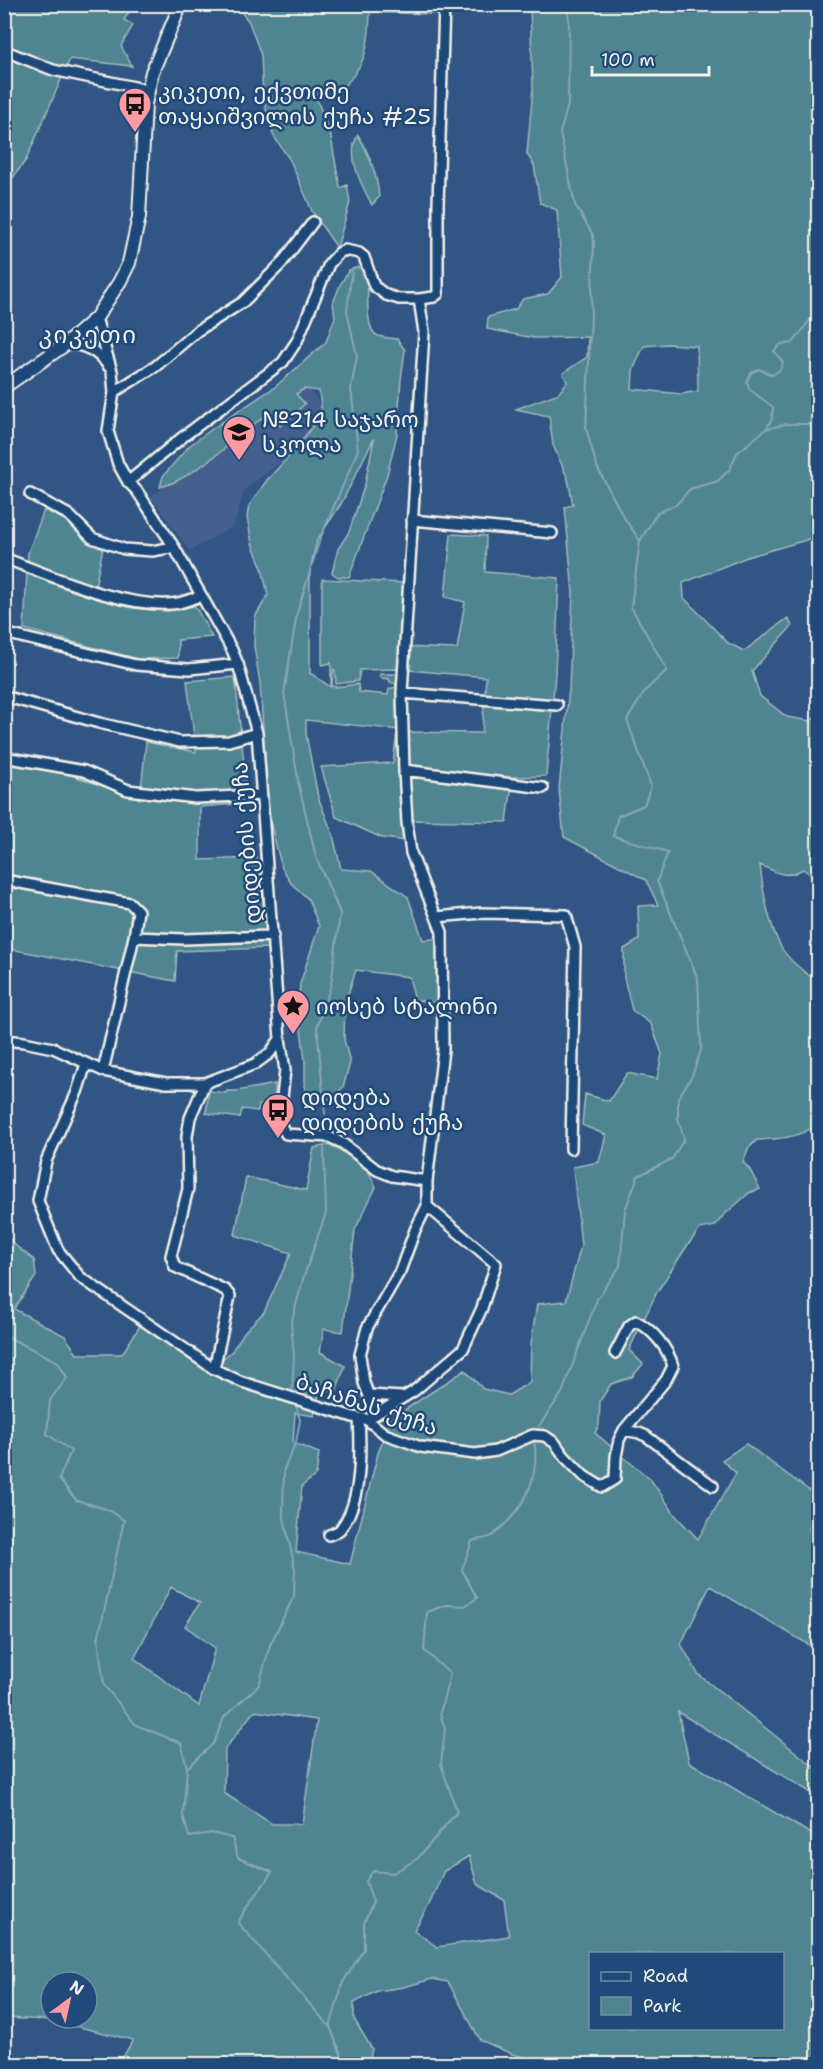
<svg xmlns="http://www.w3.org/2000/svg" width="823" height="2069" viewBox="0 0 823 2069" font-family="'Shantell Sans','Noto Sans Georgian',sans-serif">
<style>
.built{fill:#44618f}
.green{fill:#4f8491;stroke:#a2babc;stroke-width:1.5;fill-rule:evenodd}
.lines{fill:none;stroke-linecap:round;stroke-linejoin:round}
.stream{stroke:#87a7b9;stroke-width:2}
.minor-casing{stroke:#f4f1e8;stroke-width:14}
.tertiary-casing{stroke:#f4f1e8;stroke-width:16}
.minor{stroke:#1f4a7a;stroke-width:9}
.tertiary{stroke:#1f4a7a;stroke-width:12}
.labels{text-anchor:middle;stroke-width:5;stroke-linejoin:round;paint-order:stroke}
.poi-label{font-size:22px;fill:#f4f1e8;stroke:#1f4a7a;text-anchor:start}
.street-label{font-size:22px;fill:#f4f1e8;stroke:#1f4a7a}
.neighbourhood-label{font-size:24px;letter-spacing:1.5px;fill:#f4f1e8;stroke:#1f4a7a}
</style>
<rect width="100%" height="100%" fill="#315585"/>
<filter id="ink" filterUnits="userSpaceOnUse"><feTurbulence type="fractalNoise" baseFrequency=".0167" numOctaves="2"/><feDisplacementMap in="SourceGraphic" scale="12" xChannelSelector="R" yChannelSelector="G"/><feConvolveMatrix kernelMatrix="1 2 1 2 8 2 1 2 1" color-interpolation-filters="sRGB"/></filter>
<g filter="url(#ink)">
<path class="built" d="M293,387H308L325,412L318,433L244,490L234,526L190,551L151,497Z"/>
<path class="green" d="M5,5H133L124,20L133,25L121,46L132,66L70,59L26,160L5,188L4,80L9,73L5,49Z
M236,5H433L432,14L370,12C369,48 366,67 338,92L330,86L317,100L330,132L340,188L347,185L350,202L337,248L313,213L290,160L273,135L263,98L261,55L249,22Z
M530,5H818V534L806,540L747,557L683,583L684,598L728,643L744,651L788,618L792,626L752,671L760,696L787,717L810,721L818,715V880L803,869C784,880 777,872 760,865C762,889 769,925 781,947C789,961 805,973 818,982V1124C799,1138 780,1139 757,1140L748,1149L743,1162L750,1170L760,1189L749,1193L723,1216L715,1226L700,1229L687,1246L657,1292L629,1350L643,1364L632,1377L611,1384L600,1401L599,1425L595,1433L651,1480L676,1516L698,1539L736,1473L722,1460L746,1444L818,1497L809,1529L818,1542V1638L814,1648L710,1586L681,1644L698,1674L818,1770V1797L678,1712L689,1762L818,1838V2064H553L512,2054L480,2040L448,1982L432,1979L404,1987L377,1991L354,2003V2019L372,2049L369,2064H119L133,2040L50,2020L5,2018L4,1232L16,1246L34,1260L36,1276L14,1309L65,1336L77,1354H122L143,1321L188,1358L209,1370L232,1351L245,1331L264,1312L291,1253L235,1235L246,1177L306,1190L314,1148L328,1145L364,1162L376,1187L355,1230L343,1332L324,1329L320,1352L345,1366L336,1391L320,1390L314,1416L295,1413L293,1443L319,1453L316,1475L302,1486L296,1552L350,1564L378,1453L391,1419L465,1370L483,1389L509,1395L530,1382L531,1343L537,1304L566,1301L581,1246L573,1167L599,1162L606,1135L582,1125L585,1094L609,1101L627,1073L657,1079L662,1054L651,1024L632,1010L624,978V949L639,940L638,906L658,905L646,880L564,837L559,789L569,689L573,593L565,507L573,505L568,479L553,445L549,416L516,409L559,393L567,382L563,373L587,357L588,337L534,338L487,329L488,317L516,309L523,299L548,294L562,277L557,210L540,203L534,165L527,154L533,88ZM668,344L697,346L698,391L681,394L632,389L633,370L644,346ZM171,1587L200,1603L185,1626L215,1648L199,1706L134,1658ZM254,1711L317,1720L302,1824H272L224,1793L225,1749ZM469,1856L477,1884L504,1900L509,1936L437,1947L414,1930L429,1905L444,1871ZM590,1954H782V2028H590ZM51,1982H87V2018H51Z
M358,135C370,155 377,174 379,197L372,205C362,186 345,155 358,135Z
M358,267L368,273C369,287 363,329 378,336C384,338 392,338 397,339L405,350L401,379L397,434L387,475L349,577H338L332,573L338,549L349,532L365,484L374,438L341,504L317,540L310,570V673L331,687V663L322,665V579L404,583L402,647L457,649L465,602L445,597L451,534L486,536L485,572L559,578L555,674L546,776L513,777L507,822L411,820L414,842L382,838L336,817L321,767L393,763L397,732L482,733L486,677L397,669L360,670L358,681L336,684L335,670H333L332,685L335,687L358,684L359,692L388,695L389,689L396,687V684L390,682L389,679L380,678V674H396L399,676L400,730L306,720V734L318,797L333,835L341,869L371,871L408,897L423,940L443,938L447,1004L415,1000L409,977L356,970L345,1003L344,1039L350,1063L343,1087L332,1099L307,1101L305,1086V1060L298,1006L300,984L319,926L308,899L291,883L282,868L272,830L268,803L260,683L254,646L255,617L268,595L262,568L252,543L247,517L249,506L267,480L292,453L322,414L319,391L304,389L296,394L305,404L280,426L268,413C242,434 190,481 160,487L163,476L189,446L219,424L275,387L326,342L335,317L333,303L340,285L349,270Z
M44,510L67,521L89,542L103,548L93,596L132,608L168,611L195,606L212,637L178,640V658L138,659L24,629L28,553Z
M235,677L248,803L200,807V860L257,858L270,948L177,951L175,981L5,948L4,763L71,775L140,799L146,742L196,752L187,681Z
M275,1084V1092L271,1107L259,1105L258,1111L242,1109L240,1118L206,1113L209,1091L226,1093L227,1091H237Z"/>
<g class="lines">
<path class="stream" d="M567,4L569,20L568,105L560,133L575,205L593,235L594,245L586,428L597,467L623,516L640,541
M4,115L7,122L4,136
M766,429L786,424H809L818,421
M325,1114L317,1027L331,985L340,913L316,857L299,786L284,693L297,613L320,539L358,450L351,388L357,356L347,311L352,270
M4,1335L58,1362L67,1378L50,1400L47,1434L71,1451L59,1479L76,1500L106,1509L124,1520L98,1639L104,1685L136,1725L181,1743L187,1768L183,1815L189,1837L211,1833L232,1838L238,1858L272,1872C261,1890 247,1904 238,1923L330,2027
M292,1394L294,1356L291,1324L304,1276L326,1213L324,1148
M539,1426L562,1393L597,1299L620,1266L625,1210L638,1176L672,1159L684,1139L678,1118V1098L692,1076L701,1050L698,979L657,881L668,852L613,836L618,816L644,805L651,786L627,720L645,691L667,670L631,607L640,541L657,513L677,504L690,489L718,481L730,469L737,453L766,429L772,419L773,407L749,389L747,381L751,373L759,369L772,375L780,370L783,362L774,351L781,344L793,343L818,309
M188,1767L214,1743L224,1717L259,1685L270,1645L294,1596L295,1569L283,1513L284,1469L296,1442L300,1420L295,1402
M345,2064L330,2027L343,1982L364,1949V1923L373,1902L366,1881L373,1871L393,1873L417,1859L457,1812L441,1764L445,1729L440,1713L450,1674L424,1650L427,1612L446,1605L465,1606L477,1598L462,1570L472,1541C477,1539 484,1539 490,1537C494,1535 498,1531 501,1528C526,1507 540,1474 534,1441"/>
<defs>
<path id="minor" d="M4,57L8,52L53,70L149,90
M96,318L112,371L114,392L108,431L118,464L128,482L137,491L174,547L232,650L238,664L257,733L280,1039L285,1070L280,1116V1124L286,1134L329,1137L342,1143L377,1170L392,1176L427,1181
M66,344C84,344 98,351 109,367
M114,392L156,366L197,331L243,302L281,264L313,222
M128,482L184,436L283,362L297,341L329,264L339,253L345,250L359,253L364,257L374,286L386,295L399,299H419L434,297L438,294V205L444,4
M30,494L69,515L92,538L124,549L152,551L174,547
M412,520L552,533
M4,558C52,576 129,611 179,603C186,601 194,598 201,596
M4,633L136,665L189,669L238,664
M402,693L557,705
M4,696L99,723L180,742L229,741L257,733
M4,757L84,771L128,790L196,798L261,795
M404,770L543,788
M4,880L130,903L138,911L134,937L103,1071
M436,917L482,913L566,915L575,947L571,1149
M134,937L184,939L273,936
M4,1040L24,1042L53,1048L103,1071L166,1083H205L255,1064L270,1053L280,1039
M86,1064L77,1092L46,1161L38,1201L58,1250L80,1277L214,1369L242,1382L353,1417L366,1419L385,1434L421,1447L475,1454L496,1451L533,1435L545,1436L555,1443L565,1457L584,1476L602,1487L615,1479L616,1457L619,1440L624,1430L666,1380L673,1366C668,1348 652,1329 636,1321L629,1326L615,1353
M205,1083L190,1118L187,1136L188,1189L171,1256L175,1267L225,1290L230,1296L214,1369
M369,1395L402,1397
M376,1414L364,1383L360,1355L367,1328L400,1271L415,1230L427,1206V1181L443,1050L442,932L411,853L407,822L404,770L402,693L424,332L419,299
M373,1416L414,1391L463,1349L482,1308L496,1264L427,1206
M624,1430L639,1433L646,1436L713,1486
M329,1535C333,1533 339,1532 341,1528C362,1502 361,1450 359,1419"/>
<path id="tertiary" d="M4,387L66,344L96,318L120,281L129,263L139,217L145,104L152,72L181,4"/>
</defs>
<use href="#minor" class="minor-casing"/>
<use href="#tertiary" class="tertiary-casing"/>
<use href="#minor" class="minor"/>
<use href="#tertiary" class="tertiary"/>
</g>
</g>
<defs>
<symbol id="bus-pin" viewBox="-11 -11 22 30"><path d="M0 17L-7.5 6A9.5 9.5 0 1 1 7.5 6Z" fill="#ff9aa2" stroke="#1f4a7a"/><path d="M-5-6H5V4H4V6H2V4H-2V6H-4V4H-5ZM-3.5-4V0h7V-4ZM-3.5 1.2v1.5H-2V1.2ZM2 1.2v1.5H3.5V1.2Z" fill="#111"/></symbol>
<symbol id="school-pin" viewBox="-11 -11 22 30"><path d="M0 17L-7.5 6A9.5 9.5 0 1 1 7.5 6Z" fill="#ff9aa2" stroke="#1f4a7a"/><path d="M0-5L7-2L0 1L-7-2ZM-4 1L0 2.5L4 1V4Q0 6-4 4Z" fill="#111"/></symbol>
<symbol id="sight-pin" viewBox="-11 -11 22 30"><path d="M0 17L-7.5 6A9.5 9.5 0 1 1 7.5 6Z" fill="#ff9aa2" stroke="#1f4a7a"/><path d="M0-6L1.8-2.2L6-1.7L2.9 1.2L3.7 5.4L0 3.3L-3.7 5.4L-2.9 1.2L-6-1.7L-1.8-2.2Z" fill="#111"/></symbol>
</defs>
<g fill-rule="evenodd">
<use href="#bus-pin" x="116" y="85" width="38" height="52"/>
<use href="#school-pin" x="220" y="413" width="38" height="52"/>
<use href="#sight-pin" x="274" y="987" width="38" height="52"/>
<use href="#bus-pin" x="259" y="1091" width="38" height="52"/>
</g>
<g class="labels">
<g class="poi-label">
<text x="158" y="99">კიკეთი, ექვთიმე<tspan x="158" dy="25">თაყაიშვილის ქუჩა #25</tspan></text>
<text x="262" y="427">№214 საჯარო<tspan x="262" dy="25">სკოლა</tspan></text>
<text x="316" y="1014">იოსებ სტალინი</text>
<text x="301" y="1105">დიდება<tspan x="301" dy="25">დიდების ქუჩა</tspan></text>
</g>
<g class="street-label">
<text transform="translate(246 843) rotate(-95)" y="8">დიდების ქუჩა</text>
<text transform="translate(367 1404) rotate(19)" y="8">ბაჩანას ქუჩა</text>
</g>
<g class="neighbourhood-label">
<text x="88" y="343">კიკეთი</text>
</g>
</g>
<rect width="823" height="2069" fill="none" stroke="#1f4a7a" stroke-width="24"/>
<rect x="12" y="12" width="799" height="2045" fill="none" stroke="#f4f1e8" stroke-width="2" filter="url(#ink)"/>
<rect x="589" y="1952" width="195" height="78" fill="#1f4a7a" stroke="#748da6" stroke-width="1.5"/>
<rect x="601" y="1972" width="30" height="9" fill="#1f4a7a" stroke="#748da6" stroke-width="1.5"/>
<text x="643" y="1982" font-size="18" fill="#f4f1e8">Road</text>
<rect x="601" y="1997" width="30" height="18" fill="#4f8491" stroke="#748da6" stroke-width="1.5"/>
<text x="643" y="2012" font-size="18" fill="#f4f1e8">Park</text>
<g transform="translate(69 2000) rotate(33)"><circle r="28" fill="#1f4a7a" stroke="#748da6" stroke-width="1.5"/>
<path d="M0-4.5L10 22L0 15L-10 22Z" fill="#ff9aa2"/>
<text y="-9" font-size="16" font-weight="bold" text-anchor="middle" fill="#f4f1e8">N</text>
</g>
<path d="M592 66v9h117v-9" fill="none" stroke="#f4f1e8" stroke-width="3"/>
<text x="601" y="66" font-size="18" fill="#f4f1e8" stroke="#1f4a7a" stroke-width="4.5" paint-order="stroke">100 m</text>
</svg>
